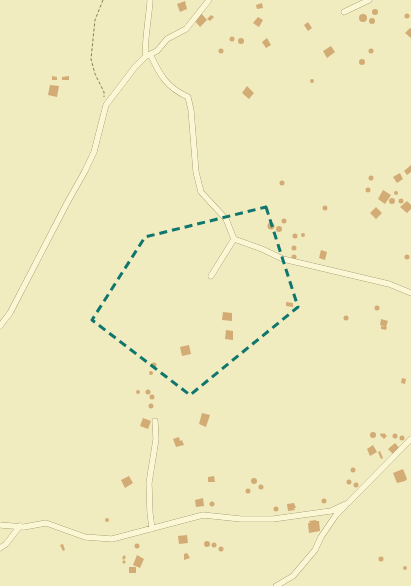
<svg xmlns="http://www.w3.org/2000/svg" width="411" height="586" viewBox="0 0 411 586" font-family="'Zilla Slab',serif">
<style>
.building{fill:#d2ac74}
.lines{fill:none;stroke-linecap:round;stroke-linejoin:round}
.minor-casing{stroke:#8b7c57;stroke-width:6}
.path{stroke:#8b7c57;stroke-width:1;stroke-dasharray:3 2;stroke-linecap:butt}
.minor{stroke:#fbf7d4;stroke-width:5.5}
.marked{fill:none;stroke:#0f766e;stroke-width:3;stroke-dasharray:8 5;stroke-linejoin:round}
</style>
<rect width="100%" height="100%" fill="#f1ebc0"/>
<path class="building" d="M185,1L187,9L180,12L177,4Z
M262,3L263,8L257,9L256,5Z
M372 12a3 3 0 1 1 6 0a3 3 0 1 1-6 0Z
M201,13L207,20L200,27L194,20Z
M404.5 16a2.5 2.5 0 1 1 5 0a2.5 2.5 0 1 1-5 0Z
M359 18a4 4 0 1 1 8 0a4 4 0 1 1-8 0Z
M211,15L214,17L210,21L207,19Z
M258,17L263,20L259,27L253,23Z
M369 21a3 3 0 1 1 6 0a3 3 0 1 1-6 0Z
M308,22L312,28L308,31L304,25Z
M410,28L411,29V38L405,33Z
M229.5 39a2.5 2.5 0 1 1 5 0a2.5 2.5 0 1 1-5 0Z
M238 41a3 3 0 1 1 6 0a3 3 0 1 1-6 0Z
M267,38L271,45L266,48L262,42Z
M331,46L335,52L327,58L323,51Z
M368.5 51a2.5 2.5 0 1 1 5 0a2.5 2.5 0 1 1-5 0Z
M218.5 51a2.5 2.5 0 1 1 5 0a2.5 2.5 0 1 1-5 0Z
M359 62a3 3 0 1 1 6 0a3 3 0 1 1-6 0Z
M52,76L57,77V80H52Z
M69,76V80H62V77Z
M310 81a2 2 0 1 1 4 0a2 2 0 1 1-4 0Z
M50,85L59,86L57,97L48,95Z
M247,86L254,93L249,99L242,93Z
M411,165V172L407,175L404,171Z
M400,173L403,179L397,183L393,177Z
M368.5 178a2.5 2.5 0 1 1 5 0a2.5 2.5 0 1 1-5 0Z
M279.5 183a2.5 2.5 0 1 1 5 0a2.5 2.5 0 1 1-5 0Z
M365.5 190a2.5 2.5 0 1 1 5 0a2.5 2.5 0 1 1-5 0Z
M383,190L391,195L385,204L378,199Z
M394 193a2 2 0 1 1 4 0a2 2 0 1 1-4 0Z
M389 201a3 3 0 1 1 6 0a3 3 0 1 1-6 0Z
M398.5 201a2.5 2.5 0 1 1 5 0a2.5 2.5 0 1 1-5 0Z
M407,201L411,205V209L407,213L400,207Z
M322.5 208a2.5 2.5 0 1 1 5 0a2.5 2.5 0 1 1-5 0Z
M376,207L382,213L376,219L370,213Z
M281.5 221a2.5 2.5 0 1 1 5 0a2.5 2.5 0 1 1-5 0Z
M267.5 226a3.5 3.5 0 1 1 7 0a3.5 3.5 0 1 1-7 0Z
M276 229a3 3 0 1 1 6 0a3 3 0 1 1-6 0Z
M301 235a2 2 0 1 1 4 0a2 2 0 1 1-4 0Z
M292.5 236a2.5 2.5 0 1 1 5 0a2.5 2.5 0 1 1-5 0Z
M291.5 248a2.5 2.5 0 1 1 5 0a2.5 2.5 0 1 1-5 0Z
M321,250L327,252L325,260L319,258Z
M291.5 257a2.5 2.5 0 1 1 5 0a2.5 2.5 0 1 1-5 0Z
M404.5 257a2.5 2.5 0 1 1 5 0a2.5 2.5 0 1 1-5 0Z
M286,302L293,303V307L286,306Z
M374.5 308a2.5 2.5 0 1 1 5 0a2.5 2.5 0 1 1-5 0Z
M223,312L232,313V321L222,320Z
M343.5 318a2.5 2.5 0 1 1 5 0a2.5 2.5 0 1 1-5 0Z
M381,319L388,321L386,327L380,325Z
M381,326L387,327L386,330L381,329Z
M226,330L233,331V340L225,339Z
M189,345L191,354L182,356L180,347Z
M151.5 365a2.5 2.5 0 1 1 5 0a2.5 2.5 0 1 1-5 0Z
M149 373a2 2 0 1 1 4 0a2 2 0 1 1-4 0Z
M402,378L406,379L405,384L401,383Z
M145.5 392a2.5 2.5 0 1 1 5 0a2.5 2.5 0 1 1-5 0Z
M136 392a2 2 0 1 1 4 0a2 2 0 1 1-4 0Z
M149.5 397a2.5 2.5 0 1 1 5 0a2.5 2.5 0 1 1-5 0Z
M148.5 406a2.5 2.5 0 1 1 5 0a2.5 2.5 0 1 1-5 0Z
M202,413L210,415L206,427L199,424Z
M143,418L151,421L148,429L140,426Z
M370 435a3 3 0 1 1 6 0a3 3 0 1 1-6 0Z
M381,433L383,434L384,433L387,436L384,439L380,435Z
M392.5 436a2.5 2.5 0 1 1 5 0a2.5 2.5 0 1 1-5 0Z
M399.5 438a2.5 2.5 0 1 1 5 0a2.5 2.5 0 1 1-5 0Z
M179,437L180,441L182,440L184,445L176,447L173,439Z
M395,443L400,449L393,454L388,449Z
M373,445L377,452L370,456L367,449Z
M380,451L383,458L381,459L378,452Z
M350.5 470a2.5 2.5 0 1 1 5 0a2.5 2.5 0 1 1-5 0Z
M403,469L407,479L405,481L397,483L393,473Z
M129,476L133,483L125,488L121,480Z
M214,476L215,482H208V477Z
M251 481a3 3 0 1 1 6 0a3 3 0 1 1-6 0Z
M346.5 482a2.5 2.5 0 1 1 5 0a2.5 2.5 0 1 1-5 0Z
M353.5 485a2.5 2.5 0 1 1 5 0a2.5 2.5 0 1 1-5 0Z
M258.5 487a2.5 2.5 0 1 1 5 0a2.5 2.5 0 1 1-5 0Z
M245.5 491a2.5 2.5 0 1 1 5 0a2.5 2.5 0 1 1-5 0Z
M203,498L204,506L196,507L195,500Z
M321.5 501a2.5 2.5 0 1 1 5 0a2.5 2.5 0 1 1-5 0Z
M209.5 504a2.5 2.5 0 1 1 5 0a2.5 2.5 0 1 1-5 0Z
M294,503L296,508H294L295,510L288,511L287,504Z
M273.5 509a2.5 2.5 0 1 1 5 0a2.5 2.5 0 1 1-5 0Z
M105 520a2 2 0 1 1 4 0a2 2 0 1 1-4 0Z
M316,520V521H319L320,531L309,533L308,523H310L309,521Z
M187,535L188,543L179,544L178,536Z
M204 544a3 3 0 1 1 6 0a3 3 0 1 1-6 0Z
M211.5 545a2.5 2.5 0 1 1 5 0a2.5 2.5 0 1 1-5 0Z
M134.5 546a2.5 2.5 0 1 1 5 0a2.5 2.5 0 1 1-5 0Z
M63,544L65,550L63,551L60,545Z
M218.5 549a2.5 2.5 0 1 1 5 0a2.5 2.5 0 1 1-5 0Z
M187,553L190,558L184,560V554Z
M124,555L126,557L124,560L126,562L124,564L122,562L124,560L122,558Z
M137,555L144,559L140,568L133,565Z
M378.5 559a2.5 2.5 0 1 1 5 0a2.5 2.5 0 1 1-5 0Z
M403 568a2 2 0 1 1 4 0a2 2 0 1 1-4 0Z
M129,567H136V573H129Z"/>
<g class="lines">
<defs>
<path id="minor" d="M344,12L369,0
M150,54C160,75 166,87 188,97L191,110L196,172L201,192L226,219L234,239L211,276
M146,56C143,50 150,10 150,0
M234,239L262,249L283,259L389,284L411,293
M0,326L10,313L67,203L85,171L94,152L106,105L135,67L146,56L157,51L167,39L186,29L209,0
M0,525L24,527L46,523L85,537L112,539L203,515L241,519H273L331,511L348,503L411,439
M152,529L150,513L149,483L156,439L155,421
M0,548L6,544L20,526
M276,586L293,576L315,550L321,537L336,515L345,506"/>
</defs>
<use href="#minor" class="minor-casing"/>
<path class="path" d="M103,0L95,20L91,59L95,74L104,92V97"/>
<use href="#minor" class="minor"/>
</g>
<path class="marked" d="M266,207L298,307L190,395L92,320L145,237Z"/>
</svg>
